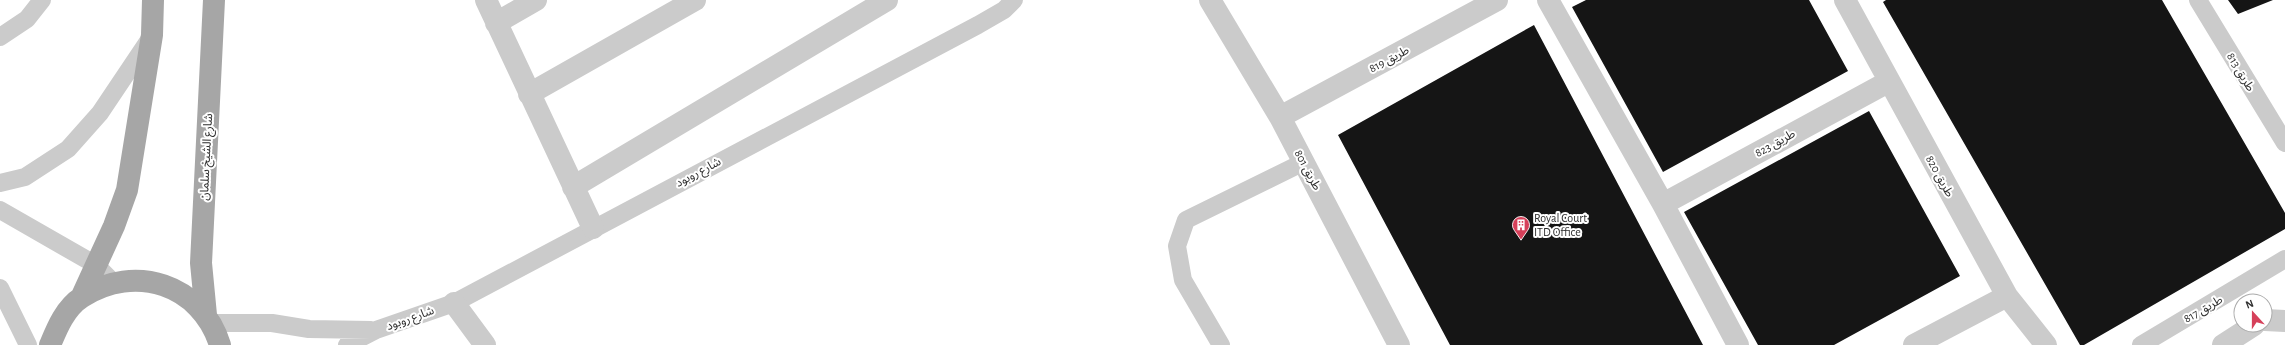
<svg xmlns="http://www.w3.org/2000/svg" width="2285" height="345" viewBox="0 0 2285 345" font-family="'Alegreya Sans','Noto Sans Arabic',sans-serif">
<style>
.building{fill:#151515}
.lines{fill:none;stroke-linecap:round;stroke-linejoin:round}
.service{stroke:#cbcbcb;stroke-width:18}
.minor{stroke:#cbcbcb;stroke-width:22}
.primary{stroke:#a6a6a6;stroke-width:22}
.labels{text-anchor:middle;stroke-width:4;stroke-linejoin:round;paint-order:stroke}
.street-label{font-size:12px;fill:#2e2e2e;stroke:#fff}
.poi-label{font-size:12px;fill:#2e2e2e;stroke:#fff;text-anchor:start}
</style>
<rect width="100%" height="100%" fill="#fff"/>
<path class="building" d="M1586,0H1809L1848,71L1663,172L1572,7Z
M1886,0H2162L2285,213V229L2084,345H2080L1883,2Z
M2228,0H2273L2238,14Z
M1534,25L1703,345H1450L1338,135Z
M1869,111L1960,276L1834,345H1758L1684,212Z"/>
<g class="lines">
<path class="service" d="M2198,0L2285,143
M0,37L27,19L42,0
M0,183L25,177L68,149L100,113L151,37
M0,210L96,265L113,282
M0,288L28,345
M211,323H272L309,329L371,330
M347,345L376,330L454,303L978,25L1004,10L1014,0
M1221,345L1183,280L1177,246L1186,220L1304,162
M2141,345L2285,259"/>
<path class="minor" d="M486,0L593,228
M1210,0L1280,117L1399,345
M1548,0L1663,204L1738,345
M1845,0L2007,296L2046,345
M496,23L536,0
M529,94L695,0
M1280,117L1497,0
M573,187L887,0
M1663,204L1888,82
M454,303L485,345
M2265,320L2285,321
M1914,345L2007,296
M2223,345L2254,325"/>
<path class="primary" d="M81,298L114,226L127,190L152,35L153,0
M206,315L201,263L214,0
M50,345C57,328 65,308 82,297C135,263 201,284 220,345"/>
</g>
<defs>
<symbol id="building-pin" viewBox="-11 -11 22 30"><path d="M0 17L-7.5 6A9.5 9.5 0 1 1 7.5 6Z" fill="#d6405a" stroke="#fff"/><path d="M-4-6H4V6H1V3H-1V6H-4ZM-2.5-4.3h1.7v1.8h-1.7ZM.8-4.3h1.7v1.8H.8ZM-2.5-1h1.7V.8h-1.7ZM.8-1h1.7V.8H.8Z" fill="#fff"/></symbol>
</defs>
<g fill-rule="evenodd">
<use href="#building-pin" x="1511" y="215" width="20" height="27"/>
</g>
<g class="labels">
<g class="street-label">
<text transform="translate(1389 59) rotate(-28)" y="4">طريق 819</text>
<text transform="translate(2241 72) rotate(59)" y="4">طريق 813</text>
<text transform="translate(1775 143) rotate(-29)" y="4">طريق 823</text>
<text transform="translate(206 157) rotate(-87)" y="4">شارع الشيخ سلمان</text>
<text transform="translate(1308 170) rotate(62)" y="4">طريق 801</text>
<text transform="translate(698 172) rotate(-28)" y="4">شارع روبود</text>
<text transform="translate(1940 176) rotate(61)" y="4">طريق 820</text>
<text transform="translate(2203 309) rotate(-30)" y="4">طريق 817</text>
<text transform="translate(410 318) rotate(-20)" y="4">شارع روبود</text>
</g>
<g class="poi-label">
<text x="1534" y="222">Royal Court<tspan x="1534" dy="14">ITD Office</tspan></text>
</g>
</g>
<g transform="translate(2253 313) rotate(339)"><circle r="19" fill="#ffffff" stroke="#ababab"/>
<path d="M0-3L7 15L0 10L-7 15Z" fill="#d6405a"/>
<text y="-6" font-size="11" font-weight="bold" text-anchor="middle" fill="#2e2e2e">N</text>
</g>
</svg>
